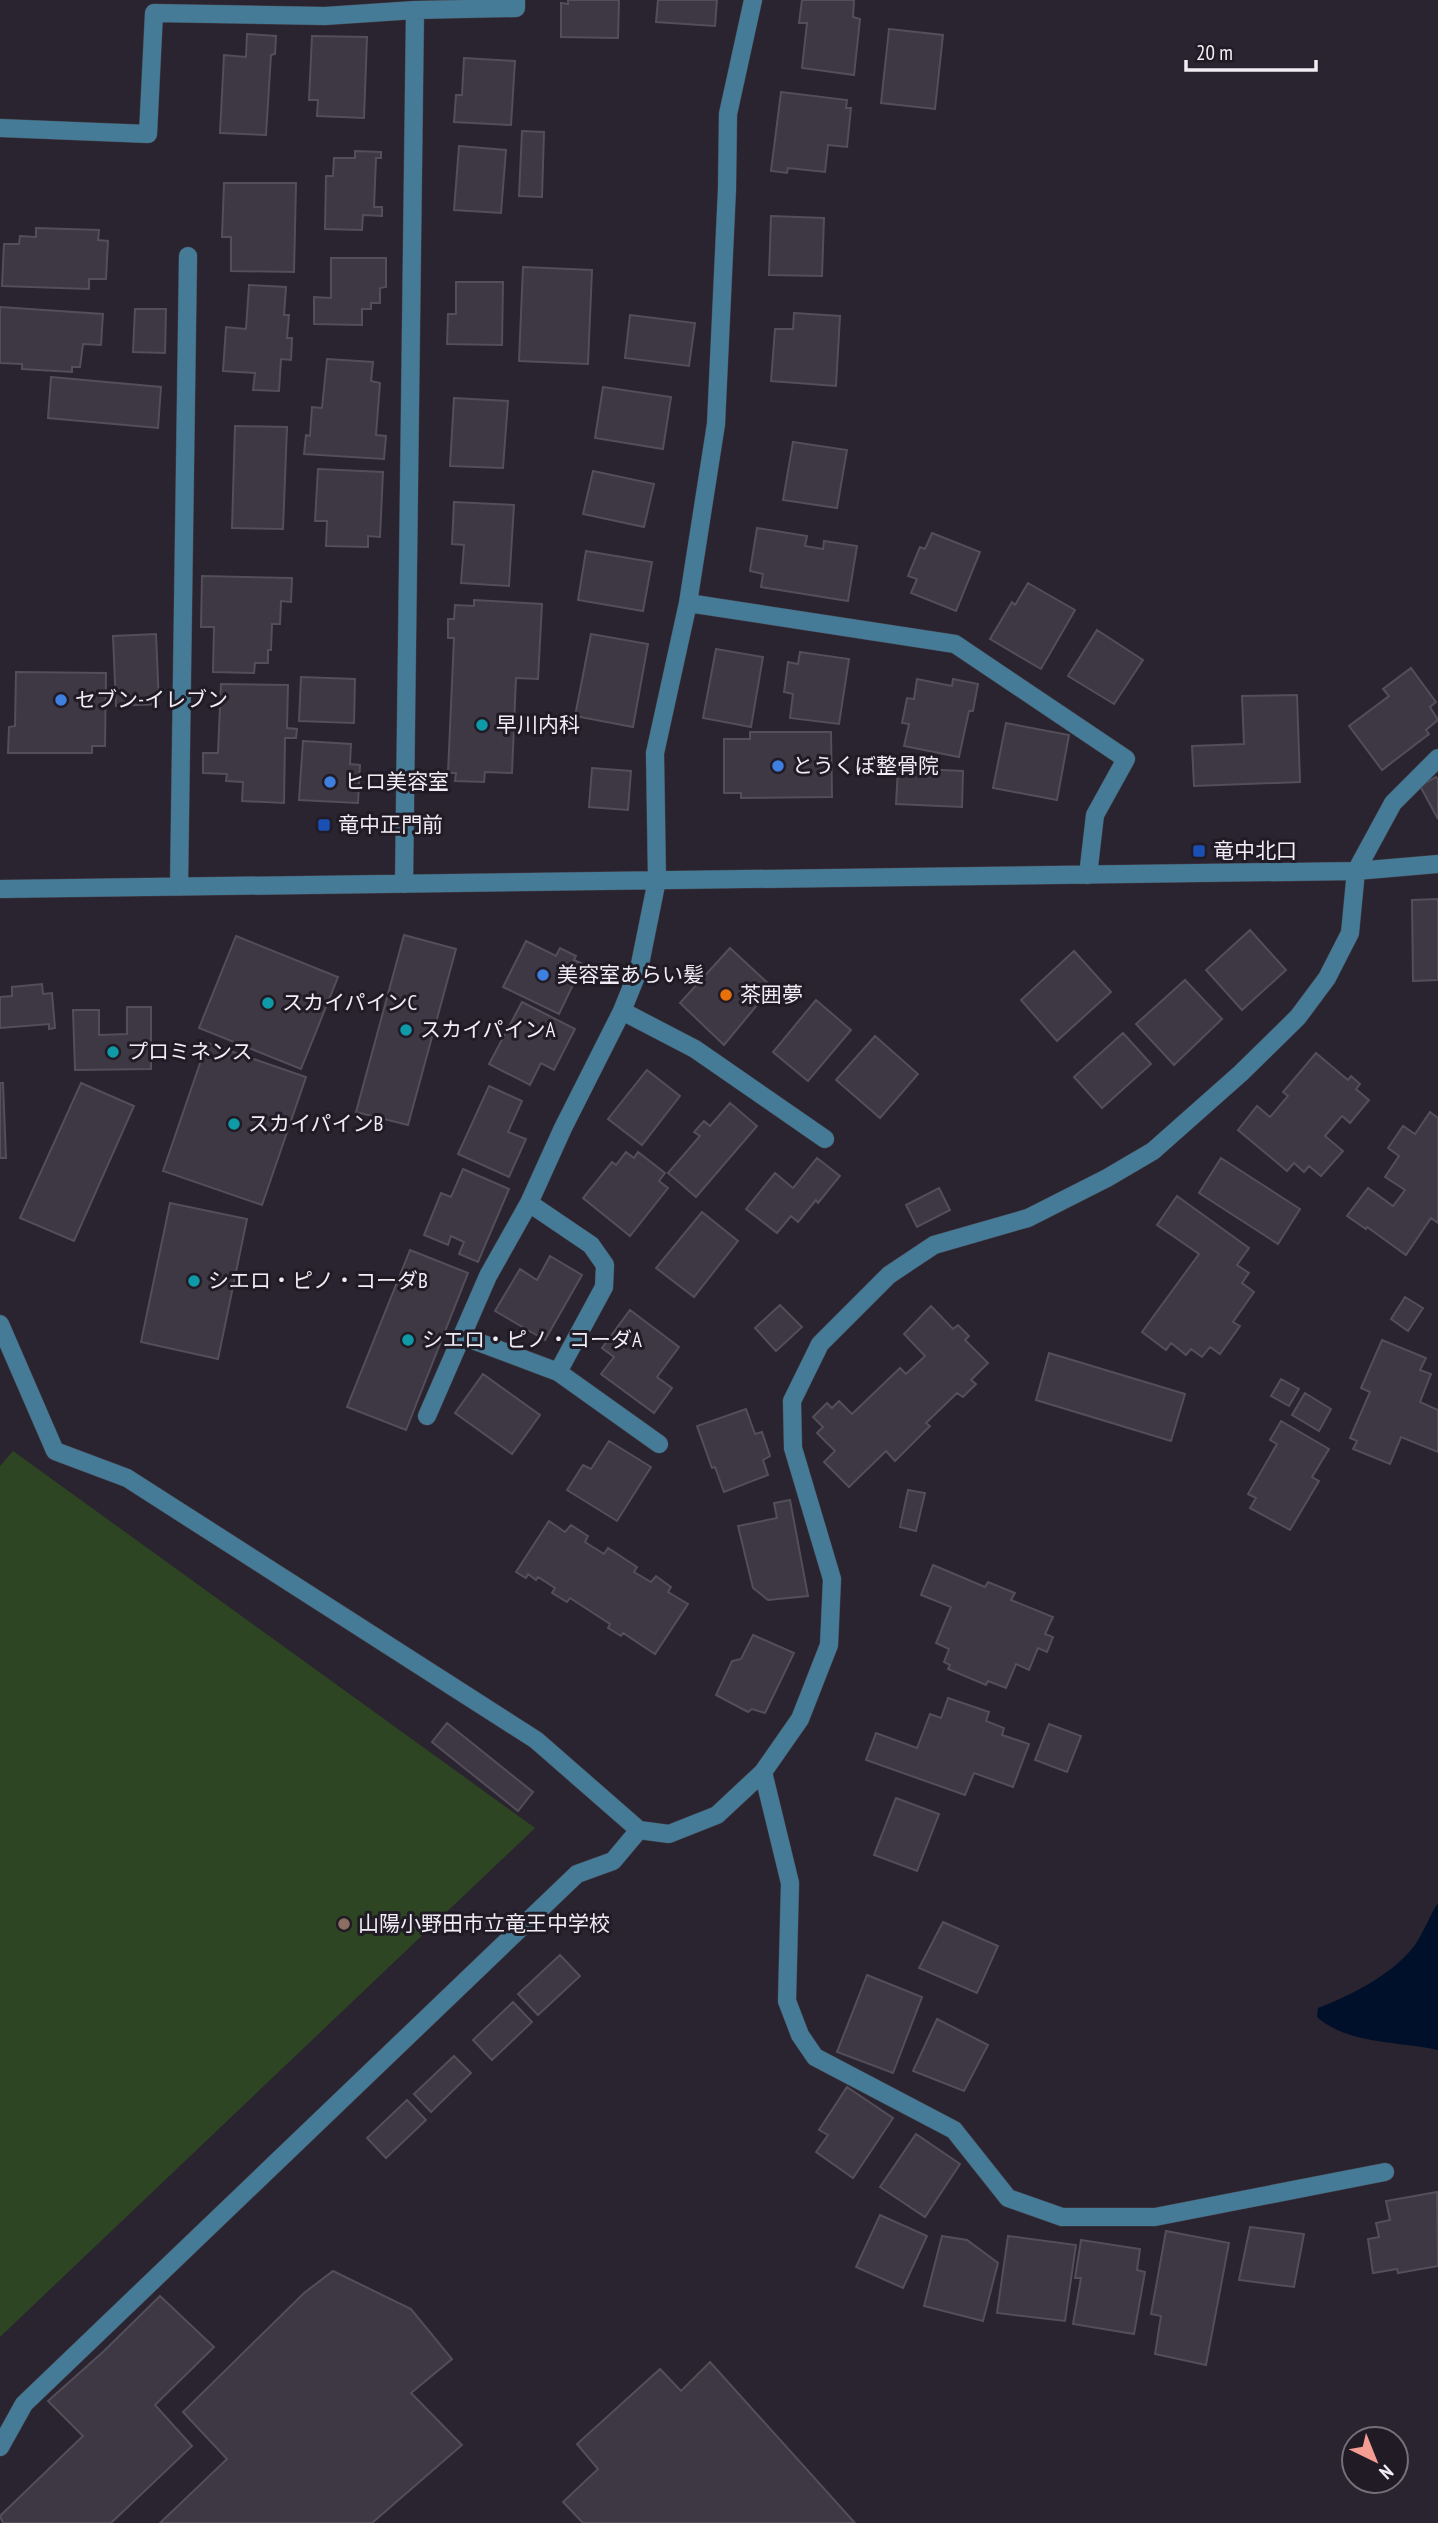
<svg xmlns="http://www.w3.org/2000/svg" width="1438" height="2523" viewBox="0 0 1438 2523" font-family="'PT Sans Narrow','Noto Sans JP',sans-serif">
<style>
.green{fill:#2e4523}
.water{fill:#00102a}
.building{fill:#3d3843;stroke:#534e59;stroke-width:2}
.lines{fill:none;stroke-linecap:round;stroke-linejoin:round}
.minor-casing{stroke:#45404b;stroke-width:19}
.minor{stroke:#457b97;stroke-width:18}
.shop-dot{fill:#3f7fe0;stroke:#201b25;stroke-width:2.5}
.culture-dot{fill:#0f9aa8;stroke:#201b25;stroke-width:2.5}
.transit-dot{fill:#1a4fb4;stroke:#201b25;stroke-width:2.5}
.food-dot{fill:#e8710a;stroke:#201b25;stroke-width:2.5}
.education-dot{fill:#8d6e63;stroke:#201b25;stroke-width:2.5}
.labels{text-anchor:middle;stroke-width:6;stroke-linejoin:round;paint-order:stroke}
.poi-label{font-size:21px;fill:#f1edf5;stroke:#201b25;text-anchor:start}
</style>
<rect width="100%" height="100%" fill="#29242f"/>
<path class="green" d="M13,1451L535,1828L0,2337V1466Z"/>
<path class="water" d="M1438,1903V2050C1399,2041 1349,2045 1317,2017L1318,2008C1352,1995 1396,1973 1417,1942C1425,1929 1430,1915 1438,1903Z"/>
<path class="building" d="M568,0H619L618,38L561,37V3L568,4Z
M658,0H717L715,26L656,22Z
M802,0H854L853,17L860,19L854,75L802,68L807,23H799Z
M889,29L943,35L935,109L881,103Z
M247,34L276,36L275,54L271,55L266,135L220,133L224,55L246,57Z
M312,36L367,37L364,118L317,116L318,100H309Z
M464,58L515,61L511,125L454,122L456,95H462Z
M781,92L847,100L846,108H851L847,147L828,145L825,172L788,168L787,173L771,171Z
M522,131L544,132L542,197L519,196Z
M459,146L506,150L501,213L454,210Z
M355,151L381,152V158H376L374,207H382V216L363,215L362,230L325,229L326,176H333L334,158H355Z
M224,183H296L294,272L231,271V237H222Z
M771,216L824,218L822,276L769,275Z
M36,228L99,230L98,240L108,241L106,279H89V289L2,286L4,244H19L20,236L36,237Z
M331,258H386V287L380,288V303H371V309H362V325L314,324V297L331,298Z
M523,267L592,270L588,364L519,361Z
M456,282H503L502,345L447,344L448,314H456Z
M249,285L286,287L284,315H289L287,338H292L291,360L281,359L279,391L253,390L255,373L223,371L226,327L246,329Z
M0,307L103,314L101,345L83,344L80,367H72V372L22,369V364L0,363Z
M135,309H166L165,353L133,352Z
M794,313L840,316L836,386L771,381L775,329H793Z
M630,315L695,323L689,366L625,358Z
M327,359L373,362L371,381L380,383L376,435L386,436L384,459L304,454L306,435L310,436L312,407L322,408Z
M51,377L161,387L158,428L48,418Z
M603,387L671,397L663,449L595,438Z
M454,398L508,401L503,468L450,466Z
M235,426L287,427L283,529L232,528Z
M793,442L847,450L837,508L783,500Z
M318,469L383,472L380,537L368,536V547L326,546L327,521H315Z
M593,471L654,484L644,527L583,514Z
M454,502L514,505L509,586L461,583L464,545L452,544Z
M757,528L807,536L805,546L823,549L824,541L857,546L848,601L761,587L763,574L750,571Z
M932,533L980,552L956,611L911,593L917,579L908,576L920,547L925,549Z
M586,551L652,562L643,611L578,600Z
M202,576L292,578L291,602L281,601L280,624H272L271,650H268V663H255L254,673L213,672L214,627H201Z
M1028,583L1075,610L1041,669L990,639L1012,602L1015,605Z
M474,600L542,604L538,679L516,678L512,773L485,772L484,782L455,781L456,773H448L454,638H448V619H454L455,605L474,606Z
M1097,630L1143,660L1114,704L1068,676Z
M156,634L159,704L116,706L113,636Z
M591,634L648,644L633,727L575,716Z
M716,649L763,657L751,727L703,718Z
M800,652L849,659L839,724L790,718L793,694L784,692L788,662L798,664Z
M1411,668L1436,702L1430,707L1438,720L1426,730L1429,734L1382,770L1349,726L1389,696L1383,689Z
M16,672L106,673L105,746H92V753H8L9,727L15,726Z
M301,677L355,679L354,723L299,721Z
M917,679L952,686L953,679L978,684L973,711H969L959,757L904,746L909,724L902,723L907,698L914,699Z
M221,684L288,685L287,728L297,729L296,738H285L284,803L242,801L243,782L226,781L227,774L203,773V753H218Z
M1297,695L1300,782L1194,786L1192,746L1244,744L1242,696Z
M1006,723L1069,735L1057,800L993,788Z
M750,732H831L832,797L741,798V793H724V739H750Z
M303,741L351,744L350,764L360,765L358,803L299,800Z
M592,768L631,771L628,810L589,807Z
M898,768L963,771L962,807L896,804Z
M1436,777L1438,780V819L1420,786Z
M1438,899V980L1413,981L1412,900Z
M1250,930L1286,970L1242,1010L1206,970Z
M404,935L456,949L408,1125L356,1112Z
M236,936L338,977L301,1069L199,1028Z
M526,941L556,956L560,948L576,956L574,960L583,964L559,1014L503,987Z
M730,948L772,987L724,1045L680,1003Z
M1074,951L1111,992L1057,1041L1021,1000Z
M1185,980L1222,1019L1174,1065L1136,1024Z
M42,984L43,994L52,993L55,1028L49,1029V1024L0,1028V997L12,996V987Z
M816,1000L851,1030L808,1081L773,1052Z
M522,1002L575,1029L554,1070L541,1063L530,1085L489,1064Z
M127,1007H151V1069L75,1070L73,1010H99V1035L127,1034Z
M1123,1033L1151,1064L1102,1108L1074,1077Z
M875,1036L918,1074L880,1118L836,1080Z
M207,1043L306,1077L262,1205L163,1171Z
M1316,1053L1348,1080L1351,1076L1360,1084L1356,1089L1369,1100L1350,1123L1342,1116L1325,1136L1343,1151L1321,1176L1309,1166L1304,1172L1294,1163L1287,1171L1238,1130L1257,1106L1270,1117L1288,1096L1283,1092Z
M647,1070L680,1096L642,1145L608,1119Z
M0,1083H3L6,1158H0Z
M81,1083L134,1106L74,1241L20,1218Z
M489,1086L522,1101L508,1132L526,1139L509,1177L458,1154Z
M730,1103L757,1126L696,1197L668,1173L700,1136L694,1132L704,1121L710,1126Z
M1430,1112L1438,1118V1223L1431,1218L1406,1255L1367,1227L1366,1229L1347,1216L1368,1188L1393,1206L1405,1190L1385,1177L1399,1156L1388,1148L1403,1126L1415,1134Z
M626,1152L634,1158L638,1152L665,1173L659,1181L668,1188L630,1236L583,1198L612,1162L616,1165Z
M817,1158L840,1176L818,1203L816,1200L798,1222L791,1216L777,1233L746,1209L775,1173L793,1188Z
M1221,1158L1300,1209L1278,1244L1199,1193Z
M463,1169L509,1189L478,1262L459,1254L464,1242L451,1236L448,1245L424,1235L441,1193L451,1197Z
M939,1188L950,1210L917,1227L906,1205Z
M1177,1196L1249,1248L1237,1265L1249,1273L1242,1283L1254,1292L1233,1322L1240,1326L1220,1354L1210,1347L1202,1357L1191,1349L1186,1355L1171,1343L1166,1350L1142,1332L1199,1254L1157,1225Z
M170,1203L247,1219L218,1359L141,1342Z
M702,1212L738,1241L694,1297L656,1268Z
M410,1250L468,1273L406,1430L347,1407Z
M550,1256L582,1275L545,1340L495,1311L520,1269L537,1280Z
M1405,1297L1423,1308L1408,1331L1391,1319Z
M780,1305L802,1327L776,1351L755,1328Z
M931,1306L953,1329L958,1325L969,1336L965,1340L988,1363L971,1380L976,1384L963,1397L957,1393L926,1423L930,1426L895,1461L886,1451L849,1487L824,1462L835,1451L817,1433L823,1427L813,1417L827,1403L832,1408L839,1401L852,1414L900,1368L906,1374L925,1356L904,1334Z
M630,1310L679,1347L657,1377L672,1388L654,1413L601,1374L614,1357L602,1348Z
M1382,1340L1426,1358L1420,1370L1431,1374L1420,1402L1438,1410V1452L1401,1437L1390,1464L1353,1449L1357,1441L1350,1438L1370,1392L1361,1388Z
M1049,1353L1185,1394L1171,1441L1036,1400Z
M483,1374L540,1415L512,1454L455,1413Z
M1281,1379L1299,1389L1289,1406L1271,1396Z
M1305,1393L1331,1409L1319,1431L1292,1415Z
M746,1409L755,1434L762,1432L770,1456L763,1460L768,1475L724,1492L715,1467L712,1468L697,1426Z
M1281,1421L1329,1449L1312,1477L1319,1481L1290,1530L1250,1508L1256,1498L1248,1494L1277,1444L1270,1440Z
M609,1441L651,1467L617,1521L567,1490L583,1465L591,1469Z
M908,1490L925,1493L916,1531L900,1527Z
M790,1500L808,1596L768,1600L753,1588L738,1526L777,1518L774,1503Z
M549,1521L565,1532L571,1525L588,1536L585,1542L604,1554L608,1548L637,1567L634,1572L651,1582L656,1576L671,1587L668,1592L688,1604L655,1654L623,1633L621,1636L608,1628L610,1624L570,1598L567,1602L552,1593L555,1588L538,1577L536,1580L528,1574L526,1578L516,1572Z
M933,1565L985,1587L988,1582L1015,1593L1011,1600L1053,1617L1045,1634L1053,1637L1047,1652L1038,1648L1029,1670L1016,1664L1006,1688L988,1681L986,1685L948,1669L950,1665L944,1662L949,1649L936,1643L951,1607L921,1595Z
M753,1635L794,1653L765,1713L752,1709L748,1712L716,1695L732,1661L741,1659Z
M948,1698L989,1712L986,1721L1004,1728L1002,1735L1029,1744L1013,1787L974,1773L965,1795L866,1760L876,1733L917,1748L930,1714L941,1718Z
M447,1723L533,1792L518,1811L432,1742Z
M1049,1724L1081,1736L1067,1772L1035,1760Z
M896,1798L939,1814L917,1871L874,1855Z
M943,1922L998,1946L977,1993L919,1968Z
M560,1955L580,1976L538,2015L518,1994Z
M867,1975L922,1997L893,2073L837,2052Z
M513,2002L532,2022L492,2060L473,2040Z
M937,2019L988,2045L964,2091L913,2071Z
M454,2056L471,2073L431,2112L414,2094Z
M847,2087L893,2118L853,2178L816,2152L828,2135L819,2130Z
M407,2100L426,2120L386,2158L367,2138Z
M916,2134L960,2164L925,2217L880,2187Z
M1437,2192L1438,2266L1398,2273L1397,2269L1373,2273L1368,2239L1379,2237L1376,2223L1390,2220L1386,2201Z
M880,2215L927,2236L903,2288L856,2267Z
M1250,2227L1304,2234L1294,2287L1239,2280Z
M1166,2231L1229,2243L1206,2365L1155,2354L1161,2316L1151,2314Z
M942,2236L967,2240L998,2263L983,2321L924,2306Z
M1008,2236L1076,2245L1065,2321L997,2313Z
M1081,2240L1140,2249L1137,2270L1145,2272L1134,2334L1073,2324L1081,2278H1075Z
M333,2271L411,2309L452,2359L411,2393L462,2445L372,2523H160L227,2459L183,2412L304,2293Z
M160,2296L214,2347L155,2405L192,2446L111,2523H3L0,2516L83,2436L48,2401L104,2351Z
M710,2362L855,2523H583L563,2502L598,2469L577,2444L660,2369L681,2391Z"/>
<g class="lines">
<defs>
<path id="minor" d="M0,128L148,134L154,13L325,16L415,10L516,8V0
M688,603L955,644L1126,759L1095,815L1088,875
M404,884L415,10
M179,887L188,256
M0,889L1356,871L1438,864
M622,1011L695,1049L825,1139
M529,1203L591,1245L605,1265L604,1287L558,1372
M0,1324L55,1451L127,1478L536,1740L639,1830L669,1834L717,1815L763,1772L800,1719L829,1645L832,1579L793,1448L792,1401L820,1344L889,1275L934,1245L1028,1218L1107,1178L1153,1151L1241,1073L1298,1017L1327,978L1350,933L1356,871L1393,803L1438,758
M462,1336L558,1372L659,1444
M427,1416L488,1276L529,1203L563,1128L622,1011L639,969L657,880L655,753L688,603L716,424L727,189L728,114L753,0
M763,1772L790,1883L787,2001L800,2035L815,2057L954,2130L1008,2198L1062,2217H1155L1385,2172
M0,2447L24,2404L577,1874L613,1861L639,1830"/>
</defs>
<use href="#minor" class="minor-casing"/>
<use href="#minor" class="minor"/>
</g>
<g class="shop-dot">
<circle cx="61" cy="700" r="7"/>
<circle cx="778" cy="766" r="7"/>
<circle cx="330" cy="782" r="7"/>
<circle cx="543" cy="975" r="7"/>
</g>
<g class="culture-dot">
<circle cx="482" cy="725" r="7"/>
<circle cx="268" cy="1003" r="7"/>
<circle cx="406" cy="1030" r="7"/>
<circle cx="113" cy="1052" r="7"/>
<circle cx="234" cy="1124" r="7"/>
<circle cx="194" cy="1281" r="7"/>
<circle cx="408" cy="1340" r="7"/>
</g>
<g class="transit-dot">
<rect x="317" y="818" width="14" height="14" rx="3.5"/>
<rect x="1192" y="844" width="14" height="14" rx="3.5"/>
</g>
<circle class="food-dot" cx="726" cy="995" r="7"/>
<circle class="education-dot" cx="344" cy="1924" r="7"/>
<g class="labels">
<g class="poi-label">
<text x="75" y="707">セブン-イレブン</text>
<text x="496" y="732">早川内科</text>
<text x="792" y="773">とうくぼ整骨院</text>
<text x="344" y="789">ヒロ美容室</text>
<text x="338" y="832">竜中正門前</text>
<text x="1213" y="858">竜中北口</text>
<text x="557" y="982">美容室あらい髪</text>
<text x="740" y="1002">茶囲夢</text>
<text x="282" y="1010">スカイパインC</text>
<text x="420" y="1037">スカイパインA</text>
<text x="127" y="1059">プロミネンス</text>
<text x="248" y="1131">スカイパインB</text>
<text x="208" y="1288">シエロ・ピノ・コーダB</text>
<text x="422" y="1347">シエロ・ピノ・コーダA</text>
<text x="358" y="1931">山陽小野田市立竜王中学校</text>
</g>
</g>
<g transform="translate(1375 2460) rotate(137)"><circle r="33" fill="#201b25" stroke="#746f78" stroke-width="2"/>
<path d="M0-5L12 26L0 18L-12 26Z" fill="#f59c93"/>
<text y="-10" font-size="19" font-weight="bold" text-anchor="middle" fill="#f1edf5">N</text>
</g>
<path d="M1186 60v10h130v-10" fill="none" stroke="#f1edf5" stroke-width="3.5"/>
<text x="1196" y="60" font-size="21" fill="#f1edf5" stroke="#201b25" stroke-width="5" paint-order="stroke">20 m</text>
</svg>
